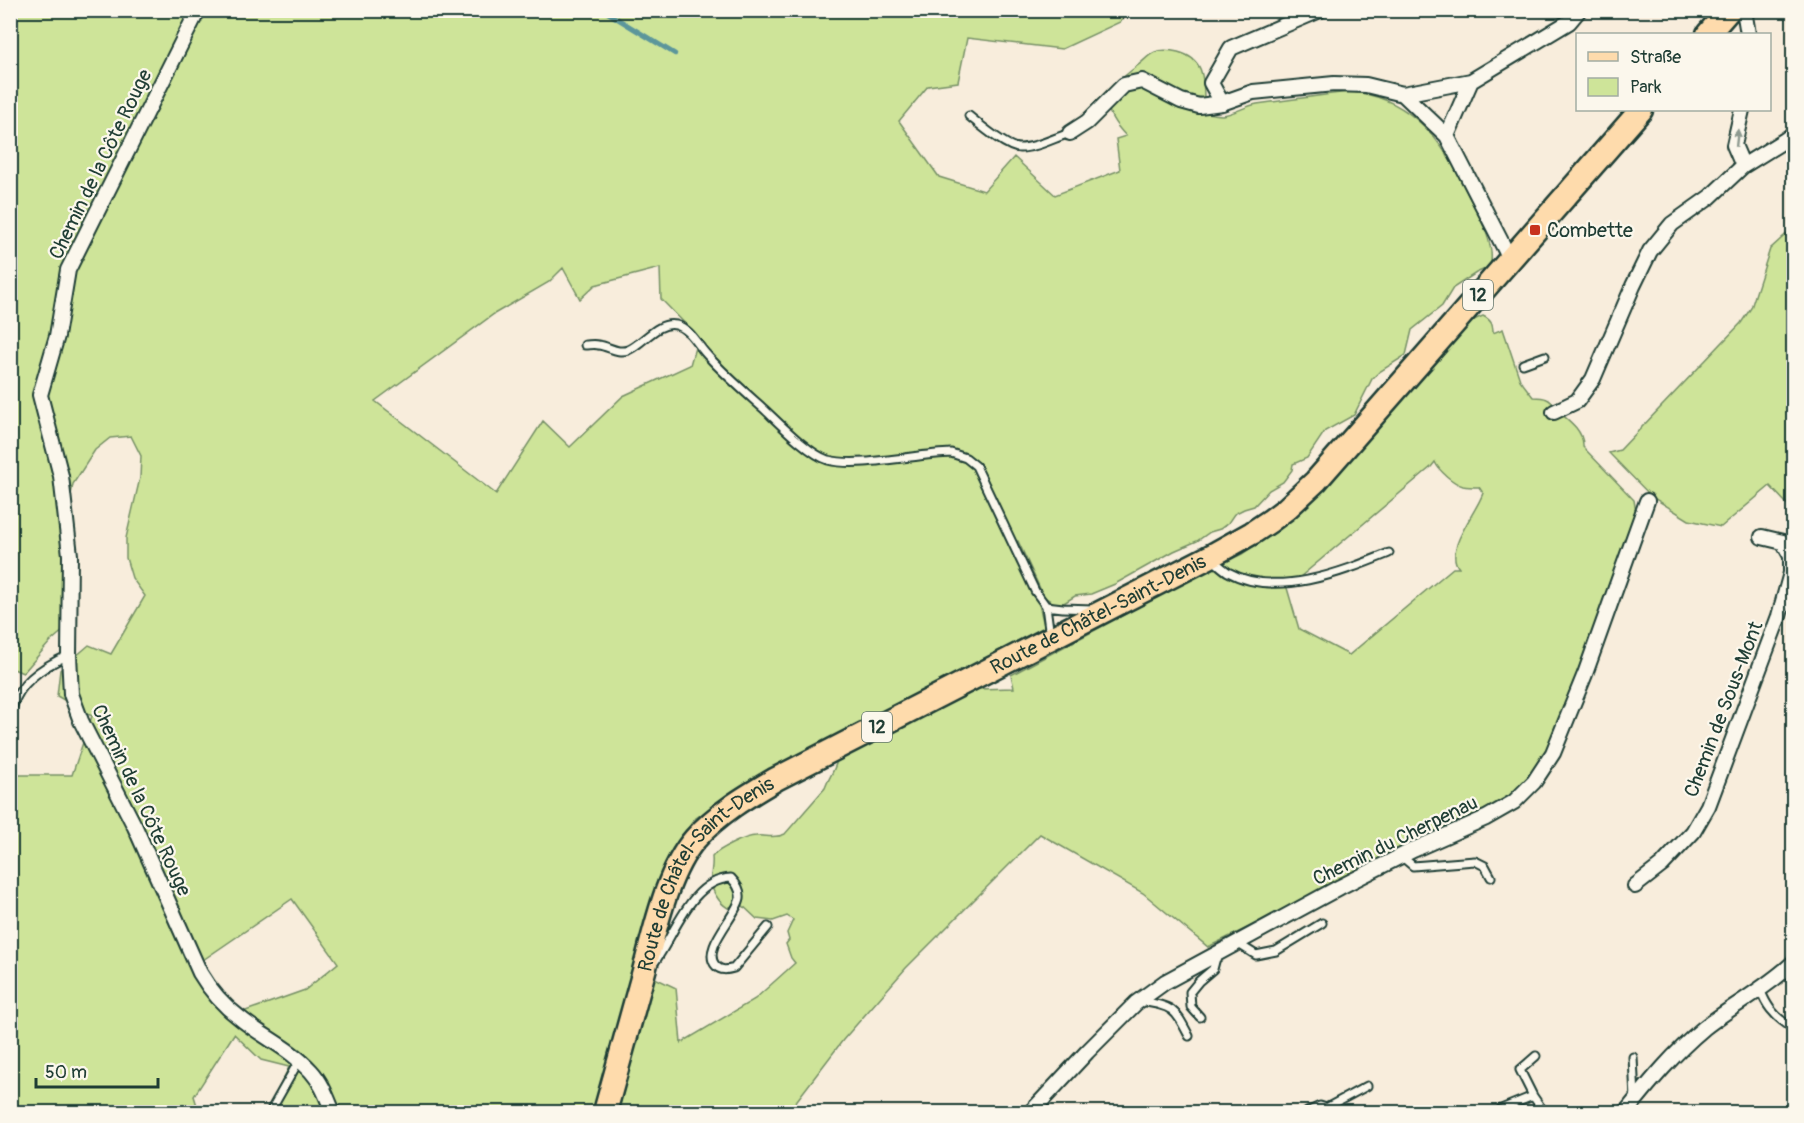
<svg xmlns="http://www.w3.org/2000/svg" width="1804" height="1123" viewBox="0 0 1804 1123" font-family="Pangolin,sans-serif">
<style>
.green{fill:#cee499;stroke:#769066;stroke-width:1.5;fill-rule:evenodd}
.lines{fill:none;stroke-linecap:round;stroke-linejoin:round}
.stream{stroke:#5b969b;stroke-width:4.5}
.lane-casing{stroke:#1f3d34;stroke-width:11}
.street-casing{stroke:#1f3d34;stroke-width:18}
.primary-casing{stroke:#1f3d34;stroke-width:27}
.lane{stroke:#fbf7ec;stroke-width:7}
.street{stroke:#fbf7ec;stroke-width:14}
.primary{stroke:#fedbac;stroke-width:22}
.oneway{fill:#8d9a90}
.poi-dot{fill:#c8321e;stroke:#fbf7ec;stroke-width:2}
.labels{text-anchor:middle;stroke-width:4.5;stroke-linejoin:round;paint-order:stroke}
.shield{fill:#fbf7ec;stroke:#61756b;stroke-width:1.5}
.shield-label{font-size:18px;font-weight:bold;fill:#1f3d34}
.street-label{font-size:20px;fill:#1f3d34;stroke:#fbf7ec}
.poi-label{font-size:20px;fill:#1f3d34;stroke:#fbf7ec;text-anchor:start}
</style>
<rect width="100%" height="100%" fill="#f8eddc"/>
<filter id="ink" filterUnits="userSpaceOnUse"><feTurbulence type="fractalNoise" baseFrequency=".0167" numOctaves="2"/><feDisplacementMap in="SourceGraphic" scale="12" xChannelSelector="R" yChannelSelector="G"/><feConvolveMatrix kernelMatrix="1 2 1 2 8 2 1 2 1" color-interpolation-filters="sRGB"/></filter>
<g filter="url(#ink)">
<path class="green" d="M10,11H1130L1120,22L1062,49L967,38L958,82L928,86L899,121L939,177L984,191L1014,157L1055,195L1120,170L1116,139L1126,136C1095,104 1107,89 1137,66C1144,61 1148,55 1155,52C1163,49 1170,50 1178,52C1203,58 1204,77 1204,99L1191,110C1201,111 1212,115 1222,115C1234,114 1245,106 1257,104C1280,101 1302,98 1325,95C1333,94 1343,92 1352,92C1408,97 1442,138 1464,187C1475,209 1497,243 1490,267L1476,273L1453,288L1442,306L1412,330L1406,355L1379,372L1372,379L1354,415L1325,431L1307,458L1293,464L1292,470L1283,482L1269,490L1254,506L1244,509L1234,514L1228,523L1220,529L1210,532L1197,541L1174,551L1115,584L1091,594L1075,596L1059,606L1044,597L1018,541L1009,542L1039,604L1045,630L745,785L693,820L654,896L596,1112H267L289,1067L261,1060L234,1034L194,1096L199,1112H11V775H72L92,716L57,696L60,670L89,645L111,654L145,596L132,578L126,558V538L140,478L141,456L131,436L110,438L95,450L73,484L69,505L66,628L50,642L23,673L11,668ZM563,268L580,299L595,285L660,268L661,299L698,337L690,365L623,396L570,447L543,421L496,494L375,401L494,314L549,282ZM292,899L338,963L305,990L243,1012L212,985L203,960Z
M1793,228L1794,495L1788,505L1770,486L1721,527L1689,520L1652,497L1609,453L1620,450L1741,323L1751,308L1770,249Z
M1483,316C1491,320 1493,324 1493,333L1503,329L1520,380L1533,397C1538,397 1543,397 1547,399C1554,402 1555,408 1560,413C1570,421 1584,432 1583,447L1634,500L1636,513L1607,595L1554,734L1537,768L1517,791L1495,807L1208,947L1143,893L1040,834L906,968L843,1040L788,1112H618L653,977L676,988L681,1043L755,999L795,963L791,958L786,944L789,940L787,933L793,920L787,916L773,921L757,919L741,904L734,905L728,908C719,903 710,889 711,878C711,870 713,865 712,857C718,849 746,836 756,836C766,835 775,839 785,834L825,788C830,774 837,769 838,754L969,691L977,689L1014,688L1011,675L1204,572L1242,554L1293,519L1446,351C1450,334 1467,322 1483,316ZM1435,462C1439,471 1453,483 1463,486C1468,487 1474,487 1479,487L1483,493C1477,512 1443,550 1459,568H1453L1349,655L1299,629L1287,588L1431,467Z"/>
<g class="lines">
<path class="stream" d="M603,10L675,54"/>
<defs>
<path id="lane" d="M969,116C979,124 1008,149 1020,148C1036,148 1054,138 1070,133
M585,345C589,345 594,344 598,345C609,346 617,354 628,350C644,343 657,321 676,325C691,329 697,345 708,356C725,375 745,392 764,409C779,423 809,454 828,460C859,468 916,454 951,453L966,458L976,466L1035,591L1046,606L1063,608L1093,609
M1523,364L1545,356
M1213,560C1218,564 1223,569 1228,572C1276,599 1342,572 1389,553
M1046,606L1050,636
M13,706C20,681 46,665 69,655
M1401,856L1413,866L1475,861L1485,866L1491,877
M1237,943L1256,955L1276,951L1322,923
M654,963C675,935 690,880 731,878C736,883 741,890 740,898C737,916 700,949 716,966C721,971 727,970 734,968L768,927
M1760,989C1766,1005 1773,1015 1788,1025
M1141,1001C1173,1007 1174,1007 1189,1036
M1200,1017L1191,1007L1190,992L1199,981L1213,969L1217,954
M1536,1056L1520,1070L1533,1096L1544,1112
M1633,1057L1635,1099
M1038,1105L1047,1112
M1326,1108L1367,1086
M1501,1109L1533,1096
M270,1112L300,1059
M1307,1112L1320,1106L1326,1108L1328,1112"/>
<path id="street" d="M198,10L68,270L57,336L40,395L61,476L70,555L69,655L71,694L81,721L135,827L200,973C210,990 224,1006 240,1018C263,1037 291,1049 311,1071C322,1083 327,1098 333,1112
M1744,10L1748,34
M1403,94L1471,81
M1222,103L1211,83L1231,48L1320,10
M1742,110L1734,145L1743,166
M1070,133L1087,122L1124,85L1142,81L1181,101L1199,106L1222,103L1253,92L1334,84L1366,85L1403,94L1447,136L1510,259
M1447,136L1471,81L1569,22L1579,10
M1554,412L1577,401L1593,379L1633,286L1650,251L1672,224L1710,197L1743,166L1785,140L1794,133
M1635,886L1662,865L1693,832L1708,806L1779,616L1791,573V556L1783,542L1762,537
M1031,1112L1087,1052L1136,1003L1165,982L1340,887L1413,850L1486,818L1514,802L1534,782L1553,753L1585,674L1647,501
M1626,1112C1650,1082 1674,1053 1704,1028C1733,1005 1767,988 1794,962"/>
<g id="primary">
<path d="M1708,34L1729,10"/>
<path id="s1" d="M605,1112C618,1065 631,1018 644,971C655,930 667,871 695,839C718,813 747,796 776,779L1209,557L1252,533L1270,521L1286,509L1316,481L1641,110"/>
</g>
</defs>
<use href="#lane" class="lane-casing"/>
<use href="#street" class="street-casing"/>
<use href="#primary" class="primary-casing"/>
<use href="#lane" class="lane"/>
<use href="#street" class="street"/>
<use href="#primary" class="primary"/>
</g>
<defs><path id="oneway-solid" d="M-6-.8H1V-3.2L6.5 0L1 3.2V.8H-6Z" transform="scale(1.5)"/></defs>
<use class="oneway" href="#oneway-solid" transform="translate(1737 138) rotate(-84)"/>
</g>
<rect class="poi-dot" x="1529" y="224" width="12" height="12" rx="3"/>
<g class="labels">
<g class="shield">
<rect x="1463" y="280" width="30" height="30" rx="4.5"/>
<rect x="862" y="712" width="30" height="30" rx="4.5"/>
</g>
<g class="shield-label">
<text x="1478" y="301">12</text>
<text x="877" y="733">12</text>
</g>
<g class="street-label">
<text transform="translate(100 164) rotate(-64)" y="7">Chemin de la Côte Rouge</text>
<text dy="7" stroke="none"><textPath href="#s1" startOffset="752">Route de Châtel-Saint-Denis</textPath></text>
<text transform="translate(1723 709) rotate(-69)" y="7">Chemin de Sous-Mont</text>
<text transform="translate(142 800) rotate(65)" y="7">Chemin de la Côte Rouge</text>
<text transform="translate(1395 840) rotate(-26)" y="7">Chemin du Cherpenau</text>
<text dy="7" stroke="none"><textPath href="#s1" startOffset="266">Route de Châtel-Saint-Denis</textPath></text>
</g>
<g class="poi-label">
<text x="1547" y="237">Combette</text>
</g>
</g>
<rect width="1804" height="1123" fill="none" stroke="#fbf7ec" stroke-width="36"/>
<rect x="18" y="18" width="1768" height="1087" fill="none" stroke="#1f3d34" stroke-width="2" filter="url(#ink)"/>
<rect x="1576" y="33" width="195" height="78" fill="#fbf7ec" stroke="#a3ada2" stroke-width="1.5"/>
<rect x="1588" y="52" width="30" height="9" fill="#fedbac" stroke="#a3ada2" stroke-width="1.5"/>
<text x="1630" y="63" font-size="18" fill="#1f3d34">Straße</text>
<rect x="1588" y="78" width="30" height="18" fill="#cee499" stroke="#a3ada2" stroke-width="1.5"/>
<text x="1630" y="93" font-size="18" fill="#1f3d34">Park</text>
<path d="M36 1078v9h122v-9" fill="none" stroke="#1f3d34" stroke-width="3"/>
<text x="45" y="1078" font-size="18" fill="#1f3d34" stroke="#fbf7ec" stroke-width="4.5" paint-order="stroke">50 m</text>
</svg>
